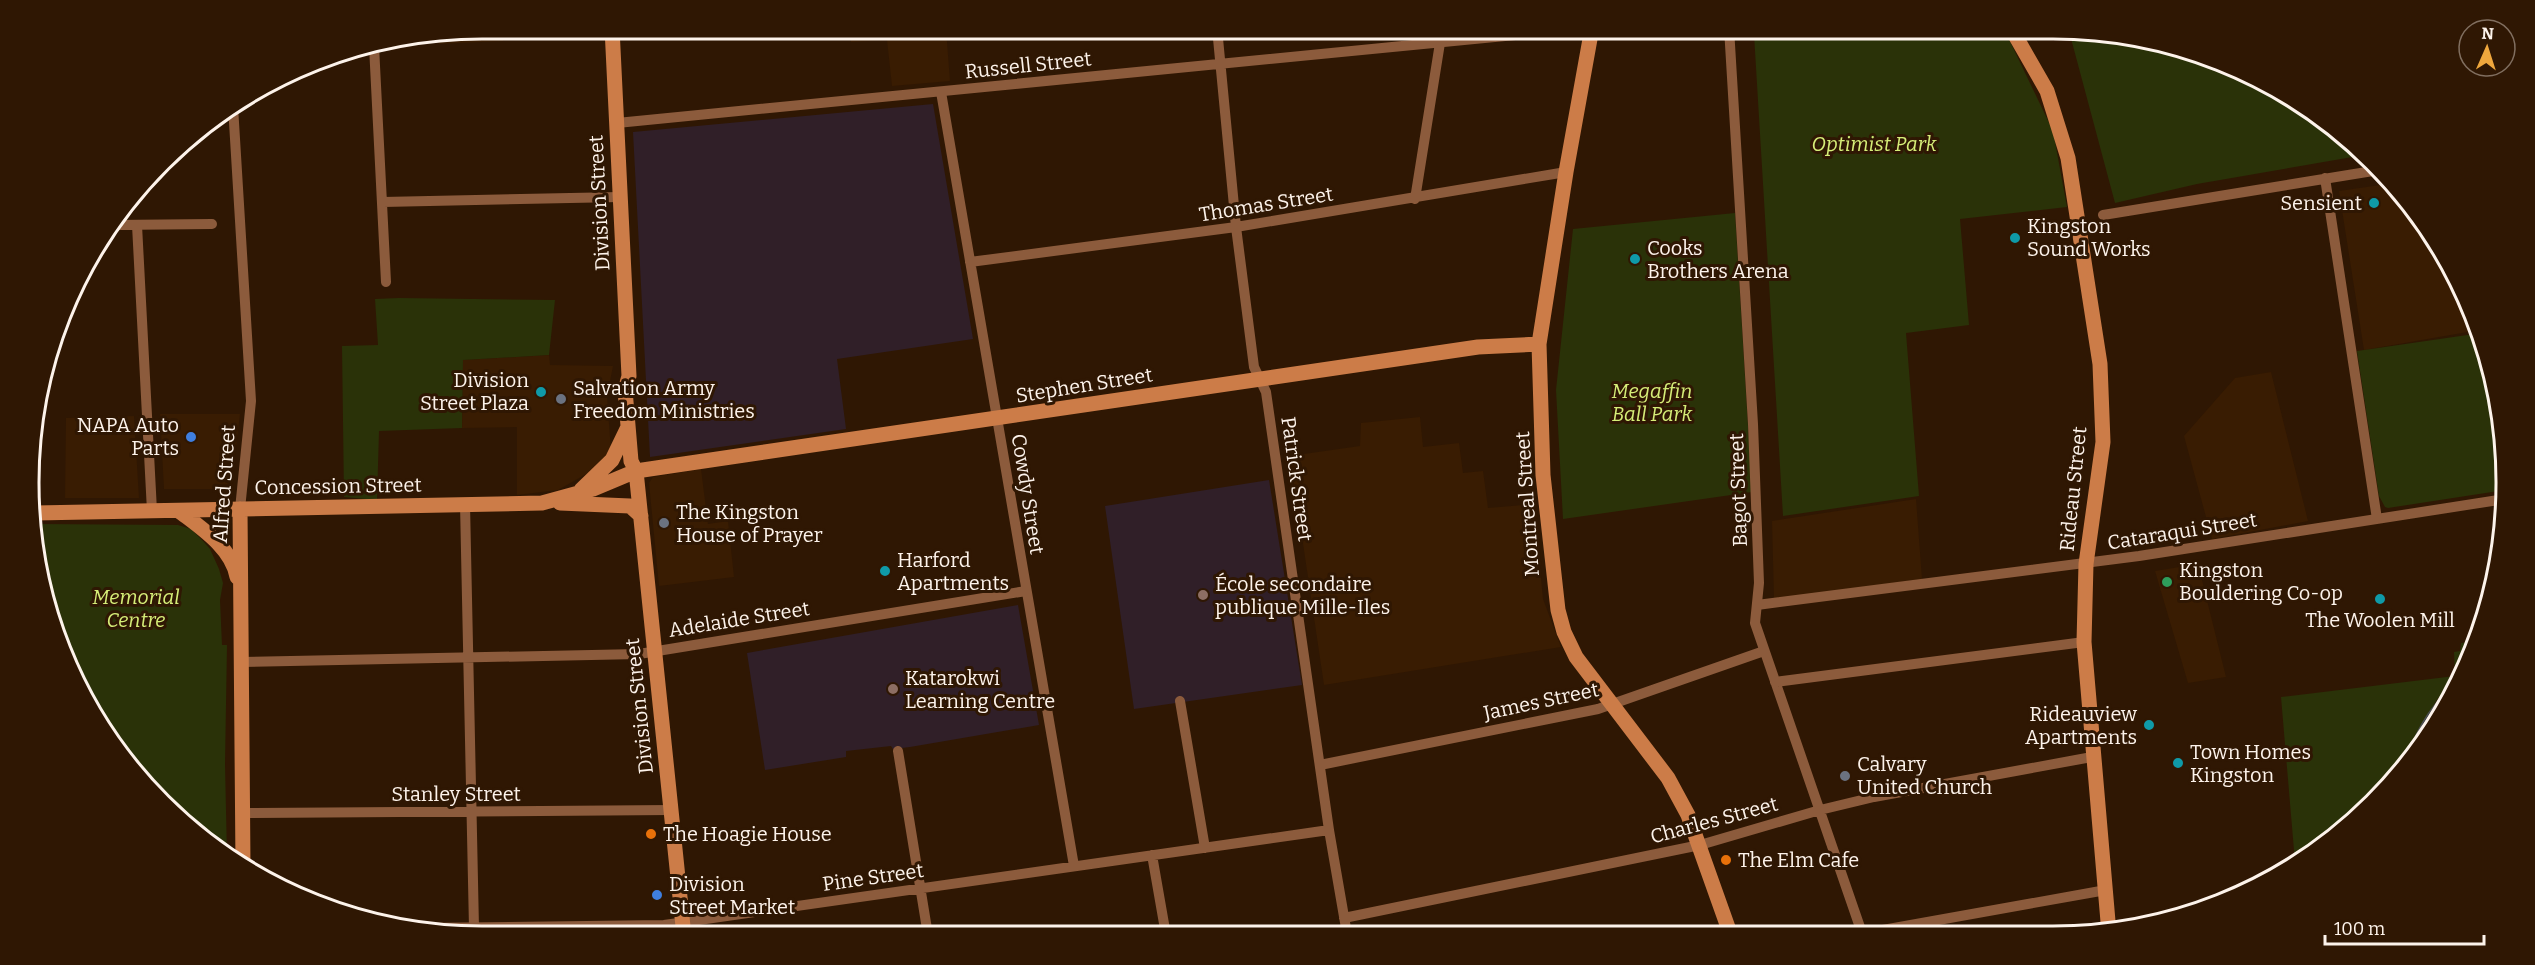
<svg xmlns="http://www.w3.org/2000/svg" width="2535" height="965" viewBox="0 0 2535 965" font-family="Bitter,serif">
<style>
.built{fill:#391c02}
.education{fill:#301f28}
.green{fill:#2a3208}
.water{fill:#00080e;stroke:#4c4e50;stroke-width:1.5}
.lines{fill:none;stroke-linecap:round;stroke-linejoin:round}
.street{stroke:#8c5b3c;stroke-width:10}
.secondary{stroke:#cc7c48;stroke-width:15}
.culture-dot{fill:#0f9aa8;stroke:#2f1703;stroke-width:2}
.worship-dot{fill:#6b7280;stroke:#2f1703;stroke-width:2}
.shop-dot{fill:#3f7fe0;stroke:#2f1703;stroke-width:2}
.leisure-dot{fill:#2e9e5b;stroke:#2f1703;stroke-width:2}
.education-dot{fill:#8d6e63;stroke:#2f1703;stroke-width:2}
.food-dot{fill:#e8710a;stroke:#2f1703;stroke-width:2}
.labels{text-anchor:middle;stroke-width:6;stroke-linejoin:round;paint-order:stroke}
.street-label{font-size:20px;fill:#fdf3eb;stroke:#2f1703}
.park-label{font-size:20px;font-style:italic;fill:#d6ee78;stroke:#2f1703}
.poi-label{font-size:20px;fill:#fdf3eb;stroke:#2f1703;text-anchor:start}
.rim{fill:none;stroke:#fdf3eb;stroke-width:3}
</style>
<rect width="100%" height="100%" fill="#2f1703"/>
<path class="built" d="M483,28L504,29L503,41L439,44L438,36Z
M850,29H946L950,81L892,86L887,40L851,42Z
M2394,183L2446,256L2479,330L2364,350L2339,191Z
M549,355L550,365L613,366L607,396L611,451L588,473L558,490L517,495V427L462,428L463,360Z
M2271,372L2308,521L2212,539L2184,436L2235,378Z
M160,414H240L231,489H164Z
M134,416L139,498H65L66,418Z
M1420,417L1423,447L1459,443L1463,473L1483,471L1488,508L1534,504L1543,599L1561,647L1324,685L1290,456L1360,446L1361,423Z
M701,469L708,524L728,521L734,577L659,586L649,483L653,477Z
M1916,499L1922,579L1774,599L1772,521Z
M2198,564L2226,677L2188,683L2155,571Z"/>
<path class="education" d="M933,104L973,339L837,359L846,429L650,457L633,132Z
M1269,480L1302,685L1134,709L1105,506Z
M1018,605L1039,725L910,747L893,749L891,746L846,751V757L765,770L747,653Z"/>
<path class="green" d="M1848,28L2004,29L2053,131L2067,207L1960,219L1969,325L1906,333L1919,496L1783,516L1754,34Z
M2069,31L2170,44L2217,62L2218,70L2240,81L2264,82L2329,123L2364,155L2197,184L2115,203Z
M1735,213L1752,492L1563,519L1556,390L1573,229Z
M399,298L555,300L549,355L463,360L462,428L379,431L377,500L344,497L342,346L378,345L375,299Z
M2481,333L2503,424L2505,490L2388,508L2385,507L2379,496L2357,351Z
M36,524L178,525L191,529L203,541L210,549L219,569L223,583L220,600L222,645H227L225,764L227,856L206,843L105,734L63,656L37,571Z
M2473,639L2451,689L2438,698L2411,745L2403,765L2352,824L2295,862L2281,697L2455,676L2454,652L2460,651L2461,643L2469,642Z"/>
<path class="water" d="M2451,689L2430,734L2403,765C2414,738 2427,707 2451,689Z"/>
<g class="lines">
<path class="street" d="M1217,28L1236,227L1254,367L1266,392L1329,830L1347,934
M1729,28L1753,424L1759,583L1755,623L1862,933
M374,46L386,282
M941,92L1074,866
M233,106L251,401L240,509
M617,123L1586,28
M2325,178L2377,519
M1415,199L1440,43
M383,202L620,197
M2103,215L2379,170
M114,225L212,224
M137,225L152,511
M970,262L1236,227L1566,172
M465,504L474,928
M1757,605L2139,556L2505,499
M240,662L639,654L1026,591
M1775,682L2084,642
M1180,701L1205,848
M898,751L928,935
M1320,765L1598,709L1764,651
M241,813L672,810
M1152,855L1166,935
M1344,918L1700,845L1820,810L1874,797L2092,757
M419,928L664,925L1329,830
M1866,933L2106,890"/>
<path class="secondary" d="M612,28L629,376L625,390L631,461L636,471L684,936
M1592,28L1566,172L1539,344L1543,475L1558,610L1564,632L1576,657L1668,778L1688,815L1730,933
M2011,28L2047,91L2068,158L2100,364L2103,442L2086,564L2084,642L2109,933
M581,490L612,460L627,429
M560,503L630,506L641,516
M240,509L243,865
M179,511C201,528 232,548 237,577
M35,513L542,503L593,489L636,471L1478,347L1539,344"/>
</g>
<g class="culture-dot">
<circle cx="2374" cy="203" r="6"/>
<circle cx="2015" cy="238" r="6"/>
<circle cx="1635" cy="259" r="6"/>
<circle cx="541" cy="392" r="6"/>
<circle cx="885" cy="571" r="6"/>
<circle cx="2380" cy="599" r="6"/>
<circle cx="2149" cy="725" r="6"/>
<circle cx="2178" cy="763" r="6"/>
</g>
<g class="worship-dot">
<circle cx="561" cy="399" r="6"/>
<circle cx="664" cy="523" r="6"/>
<circle cx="1845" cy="776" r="6"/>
</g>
<g class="shop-dot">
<circle cx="191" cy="437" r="6"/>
<circle cx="657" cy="895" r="6"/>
</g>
<circle class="leisure-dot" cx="2167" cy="582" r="6"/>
<g class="education-dot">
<circle cx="1203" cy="595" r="6"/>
<circle cx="893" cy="689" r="6"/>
</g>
<g class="food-dot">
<circle cx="651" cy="834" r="6"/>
<circle cx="1726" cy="860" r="6"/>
</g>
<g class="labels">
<g class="street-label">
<text transform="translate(1028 65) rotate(-6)" y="7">Russell Street</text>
<text transform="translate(599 203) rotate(-93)" y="7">Division Street</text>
<text transform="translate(1266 204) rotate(-9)" y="7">Thomas Street</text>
<text transform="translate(1084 385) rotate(-9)" y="7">Stephen Street</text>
<text transform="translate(1297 479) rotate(82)" y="7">Patrick Street</text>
<text transform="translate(224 484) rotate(-86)" y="7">Alfred Street</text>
<text transform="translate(338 486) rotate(-1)" y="7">Concession Street</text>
<text transform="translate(2073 489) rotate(-84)" y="7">Rideau Street</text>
<text transform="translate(1738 490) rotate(-92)" y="7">Bagot Street</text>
<text transform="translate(1028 494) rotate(81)" y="7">Cowdy Street</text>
<text transform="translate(1527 504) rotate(-94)" y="7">Montreal Street</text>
<text transform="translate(2182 531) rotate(-9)" y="7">Cataraqui Street</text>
<text transform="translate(739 619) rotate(-9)" y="7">Adelaide Street</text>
<text transform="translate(1541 701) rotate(-12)" y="7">James Street</text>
<text transform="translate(639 706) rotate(-96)" y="7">Division Street</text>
<text x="456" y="801">Stanley Street</text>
<text transform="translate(1714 820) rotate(-15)" y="7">Charles Street</text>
<text transform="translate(873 877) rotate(-8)" y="7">Pine Street</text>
</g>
<g class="park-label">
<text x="1874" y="151">Optimist Park</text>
<text x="1652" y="398">Megaffin<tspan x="1652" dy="23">Ball Park</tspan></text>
<text x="136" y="604">Memorial<tspan x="136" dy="23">Centre</tspan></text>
</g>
<g class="poi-label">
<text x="2362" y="210" text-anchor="end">Sensient</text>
<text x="2027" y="233">Kingston<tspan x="2027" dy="23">Sound Works</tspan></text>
<text x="1647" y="255">Cooks<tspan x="1647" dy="23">Brothers Arena</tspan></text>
<text x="529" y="387" text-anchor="end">Division<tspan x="529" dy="23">Street Plaza</tspan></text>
<text x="573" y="395">Salvation Army<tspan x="573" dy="23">Freedom Ministries</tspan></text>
<text x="179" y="432" text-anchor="end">NAPA Auto<tspan x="179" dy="23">Parts</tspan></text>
<text x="676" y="519">The Kingston<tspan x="676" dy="23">House of Prayer</tspan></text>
<text x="897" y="567">Harford<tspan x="897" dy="23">Apartments</tspan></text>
<text x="2179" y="577">Kingston<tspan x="2179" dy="23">Bouldering Co-op</tspan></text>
<text x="1215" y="591">École secondaire<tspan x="1215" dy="23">publique Mille-Iles</tspan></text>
<text x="2380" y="627" text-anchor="middle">The Woolen Mill</text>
<text x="905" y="685">Katarokwi<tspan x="905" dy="23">Learning Centre</tspan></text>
<text x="2137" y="721" text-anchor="end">Rideauview<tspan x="2137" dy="23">Apartments</tspan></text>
<text x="2190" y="759">Town Homes<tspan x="2190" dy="23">Kingston</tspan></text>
<text x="1857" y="771">Calvary<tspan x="1857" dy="23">United Church</tspan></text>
<text x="663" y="841">The Hoagie House</text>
<text x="1738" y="867">The Elm Cafe</text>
<text x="669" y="891">Division<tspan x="669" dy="23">Street Market</tspan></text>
</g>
</g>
<path d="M0 0H2535V965H0ZM482 39H2053A443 443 0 0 1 2496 482V483A443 443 0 0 1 2053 926H482A443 443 0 0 1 39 483V482A443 443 0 0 1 482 39Z" fill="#2f1703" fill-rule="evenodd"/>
<path class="rim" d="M482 39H2053A443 443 0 0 1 2496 482V483A443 443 0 0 1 2053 926H482A443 443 0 0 1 39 483V482A443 443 0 0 1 482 39Z"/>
<g transform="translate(2487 48) rotate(3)"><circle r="28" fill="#2f1703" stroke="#816f60" stroke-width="1.5"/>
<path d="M0-4.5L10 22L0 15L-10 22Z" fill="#efa73d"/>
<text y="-9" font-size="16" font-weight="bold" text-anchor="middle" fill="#fdf3eb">N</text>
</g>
<path d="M2325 935v9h159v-9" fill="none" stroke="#fdf3eb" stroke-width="3"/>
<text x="2334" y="935" font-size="18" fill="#fdf3eb" stroke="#2f1703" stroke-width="4.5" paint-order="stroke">100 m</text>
</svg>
